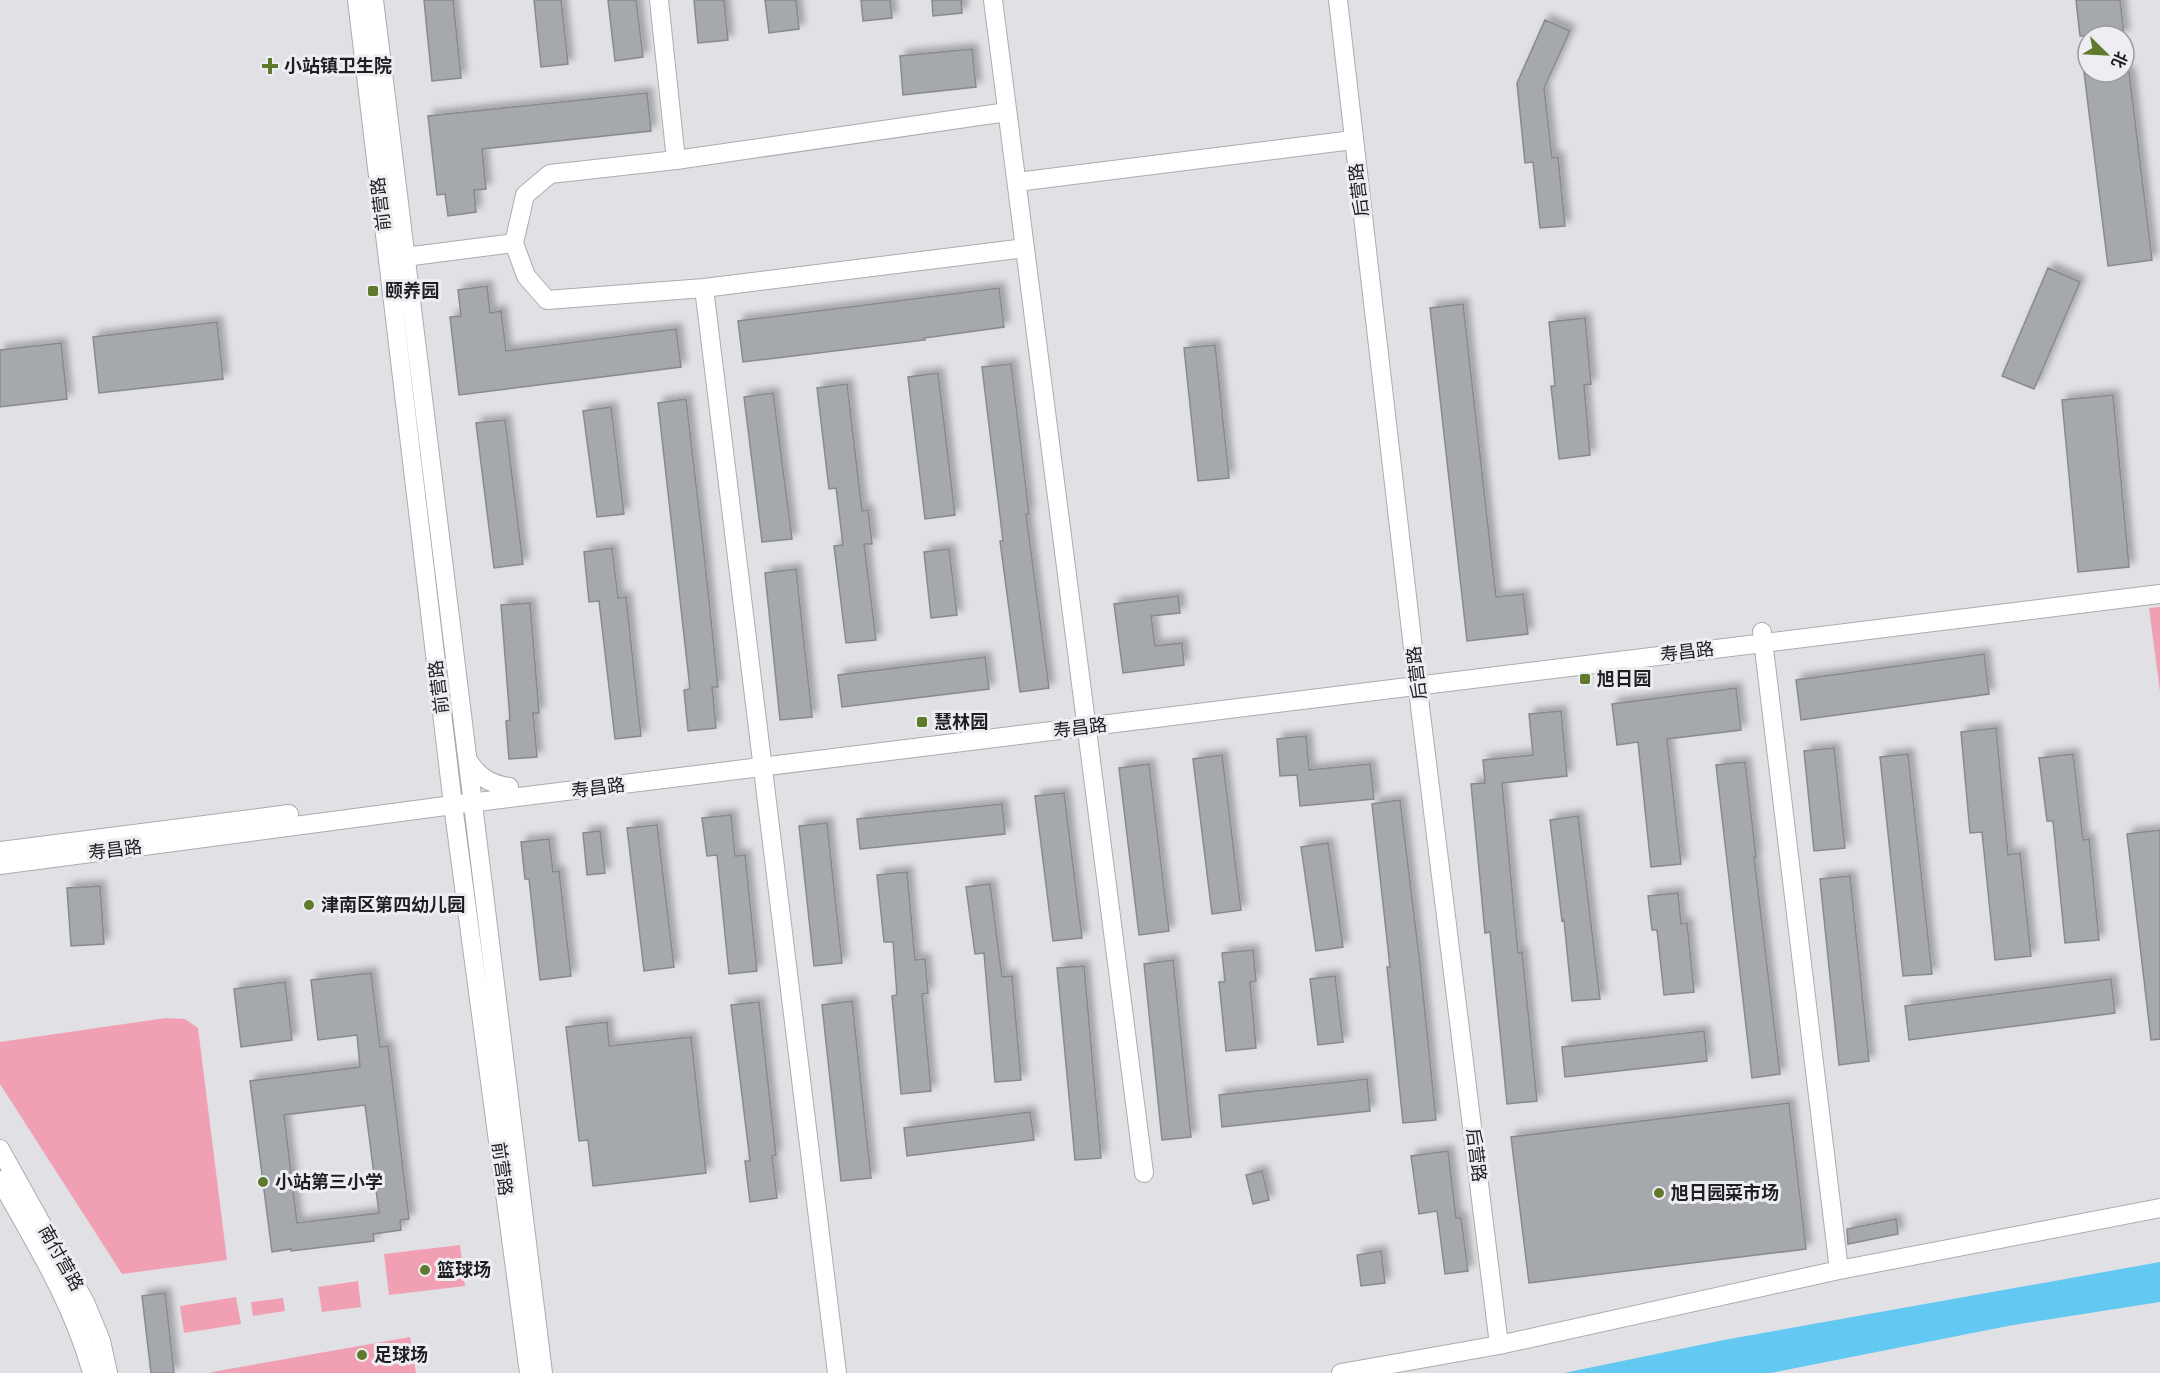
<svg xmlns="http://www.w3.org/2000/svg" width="2160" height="1373" viewBox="0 0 2160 1373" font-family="'Alegreya Sans','Noto Sans SC',sans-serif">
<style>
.green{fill:#f1a0b4}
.water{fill:#63c9f2}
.building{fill:#a5a8ad;stroke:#888a8f;stroke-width:1.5;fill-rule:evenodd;filter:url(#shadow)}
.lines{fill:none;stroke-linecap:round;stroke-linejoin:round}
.minor-casing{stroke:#acabb0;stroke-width:20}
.minor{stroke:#fff;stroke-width:18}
.poi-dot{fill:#607a2d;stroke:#eeedf2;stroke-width:2}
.labels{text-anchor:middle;stroke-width:6;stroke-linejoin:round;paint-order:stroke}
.poi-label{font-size:18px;font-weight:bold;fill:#1f1f21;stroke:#eeedf2;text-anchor:start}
.street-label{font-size:18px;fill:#1f1f21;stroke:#eeedf2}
</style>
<defs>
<filter id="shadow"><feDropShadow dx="5.5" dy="-5.5" stdDeviation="3" flood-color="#0004"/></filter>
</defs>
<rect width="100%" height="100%" fill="#e1e0e5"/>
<path class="green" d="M2160,607V692L2149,608Z
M166,1018L185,1019L198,1028L227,1260L122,1274L0,1084V1042Z
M460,1245L465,1286L389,1295L384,1254Z
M358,1281L361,1307L322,1312L318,1287Z
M236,1297L241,1324L184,1333L180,1306Z
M283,1298L285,1311L253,1316L251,1302Z
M410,1337L416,1373H212V1372Z"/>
<path class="water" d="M2160,1262V1302L2013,1325L1771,1373H1564L1724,1340Z"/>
<path class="building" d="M424,0H453L461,78L432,81Z
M534,0H561L568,64L541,67Z
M608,0H636L643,57L615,61Z
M694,0H724L728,40L698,43Z
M765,0H796L799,29L769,33Z
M861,0H890L892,18L863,21Z
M932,0H961L962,13L933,16Z
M2076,0H2120L2124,36H2080Z
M1545,20L1570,31L1544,88L1552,158L1558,157L1565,226L1540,228L1533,162L1525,163L1517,83Z
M972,49L976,87L903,95L900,56Z
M2084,72H2129L2152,260L2108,266Z
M647,93L651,131L482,149L486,189L474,190L476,212L448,216L445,194L437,195L428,116Z
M2048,268L2080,282L2034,389L2002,376Z
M487,286L490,313L501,311L506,351L676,329L681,367L459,395L450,317L461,316L458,290Z
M999,288L1004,327L924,338L925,340L743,362L738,321Z
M1463,304L1496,597L1523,594L1528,634L1467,641L1430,308Z
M1585,318L1591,384L1584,385L1590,455L1559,459L1551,386H1555L1549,322Z
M217,322L223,379L99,393L93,337Z
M61,343L67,399L0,407V350Z
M1215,345L1229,478L1198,481L1184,348Z
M1011,364L1029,514H1026L1049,688L1020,692L1000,541H1003L982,367Z
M938,373L955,515L925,519L908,377Z
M847,384L862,511L868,510L872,544H864L876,640L846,643L834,546L843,545L836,488L829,489L817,388Z
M773,393L792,539L762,542L744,397Z
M2113,395L2129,567L2078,572L2062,400Z
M686,399L704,553L718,687H712L716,728L688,731L684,690L690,689L658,403Z
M611,407L624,514L597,517L583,411Z
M505,420L523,564L494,568L476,423Z
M612,548L618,598L626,597L641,736L615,739L599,601L589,602L584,552Z
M949,549L957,615L931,618L924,552Z
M796,569L812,717L780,720L765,573Z
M1178,596L1180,613L1151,616L1155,646L1182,643L1184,665L1123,673L1114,604Z
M530,603L539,713H533L537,757L509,759L506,721L510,720L501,605Z
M1984,654L1989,694L1801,720L1796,680Z
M985,657L989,689L842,707L838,675Z
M1736,688L1741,730L1667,739L1681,864L1651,867L1638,742L1617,745L1612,704Z
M1561,711L1567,776L1502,783L1518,953L1522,952L1537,1101L1507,1104L1490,932L1485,933L1471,784L1485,783L1483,760L1533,755L1529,714Z
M1996,728L2008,855L2020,853L2031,956L1995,960L1982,832L1970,833L1961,732Z
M1306,736L1309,770L1370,764L1374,799L1300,806L1297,775L1280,776L1277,739Z
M1834,748L1845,848L1814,851L1804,751Z
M1908,754L1932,974L1903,976L1880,757Z
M2073,754L2083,840L2089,839L2099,940L2065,943L2053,821H2047L2039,758Z
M1222,755L1241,910L1212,914L1193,759Z
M1745,762L1756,857H1754L1780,1074L1752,1078L1716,765Z
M1149,764L1169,931L1139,935L1119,768Z
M1064,793L1082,938L1053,941L1035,796Z
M1400,800L1420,964L1436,1120L1403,1123L1387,967H1390L1372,804Z
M1002,804L1005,834L860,849L857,819Z
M731,815L735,856L745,855L757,971L729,974L717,855L707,856L702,818Z
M1578,816L1600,999L1572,1001L1564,920L1562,921L1550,820Z
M827,823L842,963L814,966L799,826Z
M657,825L674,967L644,971L627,828Z
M2160,830V1039L2151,1040L2127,834Z
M600,831L605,873L587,875L583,833Z
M549,839L553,872L559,871L571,976L540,980L529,879H525L521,842Z
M1328,843L1343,947L1316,951L1301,847Z
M907,872L915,960L925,959L928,993L922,994L931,1091L901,1094L892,996L897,995L893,942H884L877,875Z
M1850,876L1869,1061L1839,1065L1820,879Z
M990,884L1002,977L1012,976L1021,1080L995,1082L984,953L975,954L966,887Z
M100,886L104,944L71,946L67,888Z
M1678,893L1681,924L1687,923L1694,992L1664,995L1657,930H1652L1648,896Z
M1253,950L1256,981L1250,982L1256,1048L1226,1051L1219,982H1225L1222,953Z
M1173,960L1191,1137L1162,1140L1144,964Z
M1084,966L1101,1158L1075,1160L1057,968Z
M371,973L380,1047L388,1046L409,1219L400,1220L401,1230L373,1234L374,1241L291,1251V1249L272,1252L250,1081L360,1067L357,1035L318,1040L311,980ZM365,1105L379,1213L297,1223L284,1115Z
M1335,976L1343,1042L1318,1045L1310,979Z
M2111,979L2115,1013L1909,1040L1905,1006Z
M285,982L292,1040L241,1047L234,989Z
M852,1001L871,1178L841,1181L822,1005Z
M759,1002L776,1155L772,1156L777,1198L750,1202L745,1161H750L731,1005Z
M607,1022L609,1046L691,1037L706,1173L593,1186L588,1140L579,1141L566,1027Z
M1704,1031L1707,1061L1565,1077L1562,1047Z
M1367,1079L1370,1111L1222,1127L1219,1095Z
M1789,1103L1806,1249L1529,1283L1511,1137Z
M1030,1112L1034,1140L907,1156L904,1128Z
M1448,1151L1456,1218H1461L1468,1271L1445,1274L1437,1211L1419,1214L1411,1156Z
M1262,1171L1269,1200L1253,1204L1246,1175Z
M1896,1219L1898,1234L1848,1244L1847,1229Z
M1381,1251L1385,1283L1361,1286L1357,1255Z
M165,1293L174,1373H151L142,1296Z"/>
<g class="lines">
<defs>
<path id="minor" d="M357,0L453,805L529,1373
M374,0L543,1373
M659,0L676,160
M993,0L1144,1173
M1338,0L1416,674L1499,1345
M1007,112L676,160L550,174L525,195L514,243L526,276L547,300L704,288L1025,248
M1017,182L1353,140
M397,258L514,243
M704,288L837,1373
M1762,632L1839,1270
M468,760C478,777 490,784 509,787
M0,851L289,814
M0,865L453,805L2160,594
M0,1149L85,1302L101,1341L108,1373
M0,1180C35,1243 73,1303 92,1373
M1341,1373L1499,1345L1839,1270L2160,1208"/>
</defs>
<use href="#minor" class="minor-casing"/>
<use href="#minor" class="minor"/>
</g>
<g class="poi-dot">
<path d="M267 57h6v6h6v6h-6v6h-6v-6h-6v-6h6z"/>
<rect x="367" y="285" width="12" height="12" rx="3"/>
<rect x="1579" y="673" width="12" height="12" rx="3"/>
<rect x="916" y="716" width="12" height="12" rx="3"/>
<circle cx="309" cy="905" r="6"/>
<circle cx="263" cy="1182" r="6"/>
<circle cx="1659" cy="1193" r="6"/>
<circle cx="425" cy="1270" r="6"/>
<circle cx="362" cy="1355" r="6"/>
</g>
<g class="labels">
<g class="poi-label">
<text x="284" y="72">小站镇卫生院</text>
<text x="385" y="297">颐养园</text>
<text x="1597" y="685">旭日园</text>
<text x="934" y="728">慧林园</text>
<text x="321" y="911">津南区第四幼儿园</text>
<text x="275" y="1188">小站第三小学</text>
<text x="1671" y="1199">旭日园菜市场</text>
<text x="437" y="1276">篮球场</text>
<text x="374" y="1361">足球场</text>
</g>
<g class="street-label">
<text transform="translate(1359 190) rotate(-97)" y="6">后营路</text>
<text transform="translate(381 204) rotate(-97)" y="6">前营路</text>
<text transform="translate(1687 652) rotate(-7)" y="6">寿昌路</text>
<text transform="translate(1417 673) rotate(-97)" y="6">后营路</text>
<text transform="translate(439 687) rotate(-97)" y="6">前营路</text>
<text transform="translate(1080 728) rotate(-7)" y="6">寿昌路</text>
<text transform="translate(598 788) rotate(-7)" y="6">寿昌路</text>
<text transform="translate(115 850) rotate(-7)" y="6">寿昌路</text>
<text transform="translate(1476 1155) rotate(83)" y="6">后营路</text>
<text transform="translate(502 1169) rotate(82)" y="6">前营路</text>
<text transform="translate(61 1258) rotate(61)" y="6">南付营路</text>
</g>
</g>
<g transform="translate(2106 54) rotate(114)"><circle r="28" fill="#eeedf2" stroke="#9b9b9e" stroke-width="1.5"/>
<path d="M0-4.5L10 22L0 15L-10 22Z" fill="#607a2d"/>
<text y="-9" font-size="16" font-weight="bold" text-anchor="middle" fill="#1f1f21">北</text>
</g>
</svg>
